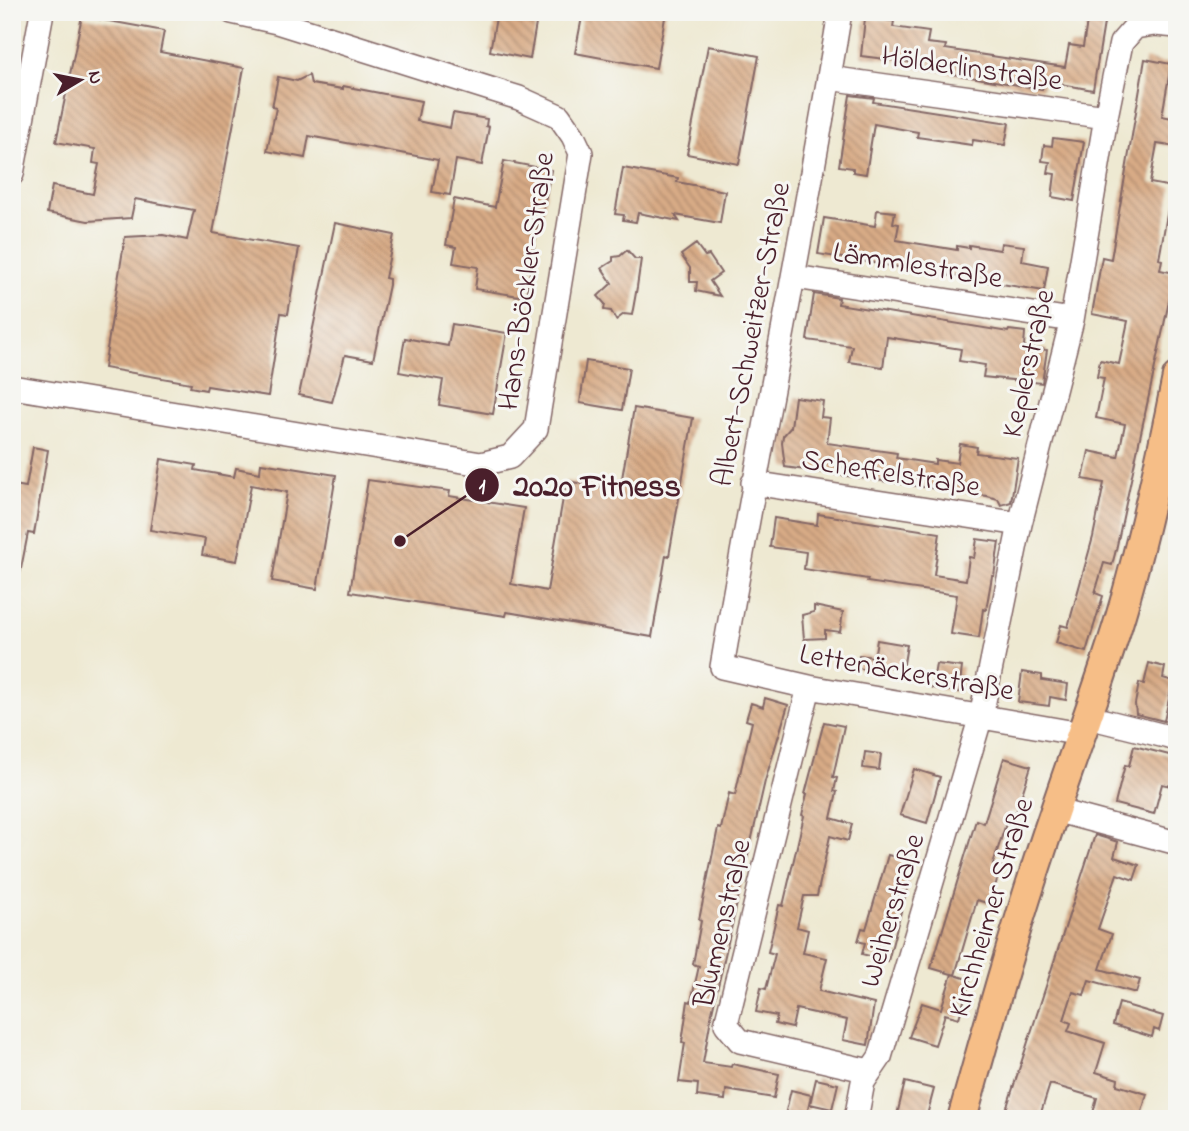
<svg xmlns="http://www.w3.org/2000/svg" width="1189" height="1131" viewBox="0 0 1189 1131" font-family="'Indie Flower',sans-serif">
<style>
.building{fill:url(#building-back-hatch)}
.lines{fill:none;stroke-linecap:round;stroke-linejoin:round}
.minor-casing{stroke:#836665;stroke-width:26}
.major-casing{stroke:#836665;stroke-width:32}
.minor{stroke:#fff;stroke-width:23}
.major{stroke:#f6be87;stroke-width:28}
.labels{text-anchor:middle;stroke-width:6;stroke-linejoin:round;paint-order:stroke}
.street-label{font-size:30px;fill:#4a1f2b;stroke:#f6f6f2}
.leader{fill:none;stroke:#4a1f2b;stroke-width:2.5}
.callout-dot{fill:#4a1f2b;stroke:#f6f6f2;stroke-width:2.5}
.mark-label{font-size:21px;text-anchor:middle;font-weight:bold;fill:#fff}
.callout-label{font-size:32px;text-anchor:middle;font-weight:bold;fill:#4a1f2b;stroke:#f6f6f2;stroke-width:6;stroke-linejoin:round;paint-order:stroke}
</style>
<defs>
<pattern id="building-back-hatch" width="6" height="6" patternUnits="userSpaceOnUse" patternTransform="scale(1.75)"><rect width="6" height="6" fill="#d8ab86"/><path d="M-1 5l2 2M0 0l6 6M5-1l2 2" fill="none" stroke="#b18b6e"/></pattern>
</defs>
<rect width="100%" height="100%" fill="#f6f6f2"/>
<filter id="ink" filterUnits="userSpaceOnUse"><feTurbulence type="fractalNoise" baseFrequency=".0143" numOctaves="2"/><feDisplacementMap in="SourceGraphic" scale="14" xChannelSelector="R" yChannelSelector="G"/><feConvolveMatrix kernelMatrix="1 2 1 2 8 2 1 2 1" color-interpolation-filters="sRGB"/></filter>
<filter id="wash" filterUnits="userSpaceOnUse"><feTurbulence type="fractalNoise" baseFrequency=".00686" numOctaves="4" result="noise"/><feDisplacementMap in="SourceGraphic" scale="28" xChannelSelector="R" yChannelSelector="G"/><feGaussianBlur stdDeviation="1.57" result="paint"/><feColorMatrix in="noise" values="0 0 0 0 0 0 0 0 0 0 0 0 0 0 0 0 0 1.4 0 .05"/><feComposite in="paint" operator="in"/></filter>
<g filter="url(#wash)">
<rect width="100%" height="100%" fill="#eee9d2"/>
<g id="blocks">
<path class="building" d="M497,12H538L530,59L490,51Z
M583,12H666L656,68L575,53Z
M1088,15L1105,17L1093,90L1044,81L1042,89L910,67L911,62L861,56L865,18L894,21L893,27L929,32L927,43L946,45L945,49L1065,67L1069,45L1083,47Z
M82,16L164,31L160,52L244,68L213,233L299,248L288,314L281,313L268,396L207,386L206,390L190,387L191,383L104,368L125,237L163,235L187,240L194,210L135,199L131,218L88,221L47,213L52,186L93,194L99,164L93,163L95,149L56,142Z
M708,46L759,56L739,164L687,154Z
M1145,59L1171,64L1162,116L1177,119V147L1157,144L1150,183L1172,187L1159,259L1162,260L1160,270L1175,273L1116,550L1112,565L1104,563L1095,593L1103,596L1086,652L1056,643L1061,625L1068,627L1093,537L1104,483L1083,479L1089,451L1118,457L1125,424L1096,418L1104,378L1097,377L1100,360L1119,364L1128,321L1092,314L1102,257L1111,259Z
M309,75L311,84L343,89V86L421,101L417,121L450,128L453,113L487,119L486,126L489,127L482,165L456,160L450,195L432,192L438,160L309,136L305,158L267,151L276,108L272,107L278,77L297,81Z
M850,95L874,98L873,102L1009,123L1005,145L973,140L972,145L917,137L918,132L874,124L866,174L853,172V168L839,166Z
M1053,138L1084,142L1074,201L1052,197L1055,174L1048,173L1050,162L1042,161L1044,145L1052,146Z
M504,161L551,170L541,223H538L526,297L475,289L478,267L453,263L456,247L446,245L454,199L495,207Z
M623,168L678,178L677,182L725,191L720,223L675,215L679,221L638,213L636,222L623,220L624,215L615,214Z
M877,210L895,212L893,223L899,224L896,240L957,250V246L969,248V245L1000,250L1001,243L1024,246L1022,261L1048,266L1044,291L818,254L824,218L875,226Z
M335,223L394,235L385,278L389,279V285L373,360L345,355L332,402L299,395Z
M696,244L705,256L709,255L721,273L710,281L720,296L696,291L697,282H690V268L681,255Z
M627,250L635,259H641L637,287L632,315L624,314L616,320L611,311L604,310L605,304L598,296L612,283L602,268L613,261V257L620,256Z
M814,294L839,298L838,304L1008,332L1009,330L1025,332L1024,347L1047,350L1042,383L983,377L985,365L959,361L961,349L887,337L883,367L849,362L852,346L807,340Z
M452,324L507,333L493,414L439,405L443,380L399,372L405,338L448,346Z
M586,361L629,368L622,410L580,403Z
M795,397L823,401L821,417L830,418L827,443L897,453L896,458L935,464V460L957,463L960,444L977,447L976,453L1018,458L1011,502L1001,505L998,499L987,496L785,467L782,443L783,436L791,427Z
M634,408L693,418L669,556L666,555L652,637L507,612L506,616L350,592L368,480L450,491L449,496L524,508L511,584L547,591L566,481L620,490Z
M33,447L48,450L34,534L28,533L19,579L12,578V495L14,485L26,487Z
M161,459L196,465L195,470L234,477L236,468L260,473L261,463L336,475L317,589L272,581L287,492L251,485L237,561L202,555L205,539L150,530Z
M818,514L940,533L934,575L966,580L969,557L974,558L977,539L999,542L994,576H992L986,610L983,609L979,638L951,634L957,595L867,582L868,579L804,569L806,552L770,547L774,518L817,525Z
M814,606L843,612L840,632L825,630V638L804,639L802,615L814,612Z
M877,640L907,645L903,669L873,664Z
M859,655L874,657L872,671L857,668Z
M1149,663L1165,667L1163,678L1173,681L1164,721L1136,714L1135,704L1139,683L1144,684Z
M936,664L962,667L959,692L932,688Z
M1022,672L1042,675V680L1068,684L1066,700L1050,697L1049,706L1018,702Z
M765,698L788,705L765,781L712,1012L703,1063L731,1067L732,1064L779,1074L774,1098L726,1090L725,1100L697,1096L698,1084L679,1082L685,1043L682,1042L688,1001L691,1002L699,966L693,964L701,921L699,920L718,828L721,829L729,793L735,795L752,722L746,720L751,703L763,707Z
M824,722L844,726L833,777L837,778L834,791L837,792L831,818L852,824L848,841L830,836L817,896H804L797,927L808,930L803,953L827,958L819,991L874,1004L868,1045L843,1040L847,1020L796,1009L792,1028L775,1024L777,1016L756,1012L761,988L766,989L775,954L768,952L779,905L783,906L804,816L802,815L807,794H805Z
M1134,746L1177,757L1171,786L1162,784L1154,814L1115,804L1125,765L1129,766Z
M865,752L881,754L879,770L863,768Z
M1004,758L1031,766L1016,813L1010,811L993,864L1001,866L990,904L977,900L955,975L931,968L976,820L984,823Z
M914,769L940,777L927,823L900,815Z
M1095,835L1118,842L1114,857L1139,865L1134,880L1117,874L1098,929L1112,934L1100,969L1140,980L1136,993L1089,980L1084,995L1073,992L1064,1020L1071,1023L1068,1031L1105,1043L1096,1072L1118,1079L1117,1085L1147,1094L1140,1119H1113L1093,1113L1097,1098L1050,1084L1039,1119H1003Z
M888,855L914,862L888,961L862,954L865,943L858,941L862,928L866,929Z
M952,974L970,980L959,1018L945,1014L935,1045L909,1037L922,1003L941,1009Z
M1119,1003L1163,1016L1159,1031L1154,1029L1152,1037L1113,1025Z
M816,1079L838,1084L832,1109L810,1104Z
M905,1082L934,1089L926,1119H896Z
M791,1090L811,1095L806,1119H784Z"/>
</g>
</g>
<g filter="url(#ink)">
<use href="#blocks" fill-opacity="0" stroke="#836665" stroke-width="2"/>
<g class="lines">
<defs>
<path id="minor" d="M840,12C804,231 759,448 722,667L809,687L1081,734
M829,78L1106,117
M12,174L42,12
M795,277L1072,320
M12,387L481,464L510,457L536,429L581,153L573,136L559,116L519,98L277,22L232,12
M753,483L1020,524
M809,687L726,1024L740,1041L869,1071
M1088,717L1177,739
M1054,810L1177,843
M856,1119L863,1082L880,1057L981,716L1020,524L1072,320L1106,117L1121,43L1135,27L1155,24L1177,26"/>
<path id="major" d="M962,1119C991,1015 1020,911 1055,810C1078,741 1104,674 1124,604C1145,530 1162,453 1177,377"/>
</defs>
<use href="#minor" class="minor-casing"/>
<use href="#major" class="major-casing"/>
<use href="#minor" class="minor"/>
<use href="#major" class="major"/>
</g>
</g>
<g class="labels">
<g class="street-label">
<text transform="translate(972 67) rotate(8)" y="10">Hölderlinstraße</text>
<text transform="translate(918 264) rotate(9)" y="10">Lämmlestraße</text>
<text transform="translate(525 281) rotate(-82)" y="10">Hans-Böckler-Straße</text>
<text transform="translate(750 334) rotate(-79)" y="10">Albert-Schweitzer-Straße</text>
<text transform="translate(1027 363) rotate(-77)" y="10">Keplerstraße</text>
<text transform="translate(891 472) rotate(9)" y="10">Scheffelstraße</text>
<text transform="translate(907 671) rotate(10)" y="10">Lettenäckerstraße</text>
<text transform="translate(990 907) rotate(-73)" y="10">Kirchheimer Straße</text>
<text transform="translate(891 910) rotate(-73)" y="10">Weiherstraße</text>
<text transform="translate(721 923) rotate(-77)" y="10">Blumenstraße</text>
</g>
</g>
<path class="leader" d="M400 541L482 485"/>
<g class="callout-dot">
<circle cx="400" cy="541" r="7"/>
<circle cx="482" cy="485" r="18"/>
</g>
<g class="mark-label">
<text x="482" y="493">1</text>
</g>
<g class="callout-label">
<text x="597" y="496">2020 Fitness</text>
</g>
<rect width="1189" height="1131" fill="none" stroke="#f6f6f2" stroke-width="42"/>
<g transform="translate(80 80) rotate(80)" stroke="#f6f6f2" stroke-width="5" paint-order="stroke">
<path d="M0-5L12 26L0 18L-12 26Z" fill="#4a1f2b"/>
<text y="-10" font-size="19" font-weight="bold" text-anchor="middle" fill="#4a1f2b">N</text>
</g>
</svg>
